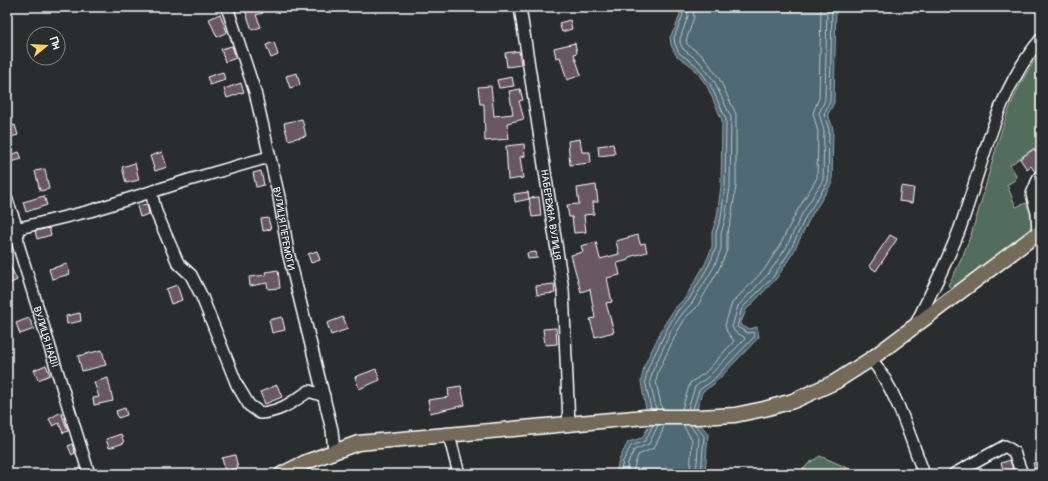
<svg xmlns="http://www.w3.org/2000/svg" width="1048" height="481" viewBox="0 0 1048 481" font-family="Pangolin,sans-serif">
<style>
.green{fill:#536d5c;stroke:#a9b6ae}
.water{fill:#4f6a74;stroke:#95a6ac}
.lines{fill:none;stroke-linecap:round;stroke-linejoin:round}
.shore{stroke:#b9c3c7;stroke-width:1}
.building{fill:#695862;stroke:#fff}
.minor-casing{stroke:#fff;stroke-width:14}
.major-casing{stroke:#fff;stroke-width:17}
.minor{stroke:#2a2d2e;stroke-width:11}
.major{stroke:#736b5a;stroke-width:14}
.labels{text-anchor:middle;stroke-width:3;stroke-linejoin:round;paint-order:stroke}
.street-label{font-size:10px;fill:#fff;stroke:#2a2d2e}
</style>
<rect width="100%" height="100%" fill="#2a2d2e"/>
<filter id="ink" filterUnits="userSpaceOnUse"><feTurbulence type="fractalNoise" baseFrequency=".025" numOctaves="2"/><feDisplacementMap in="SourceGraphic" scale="8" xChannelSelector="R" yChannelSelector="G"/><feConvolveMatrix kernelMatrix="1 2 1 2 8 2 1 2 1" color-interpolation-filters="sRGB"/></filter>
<g filter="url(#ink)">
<path class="green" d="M1041,52V157L1034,148L1010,165L1016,175L1015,180L1007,185L1016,207L1026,203L1030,212L1032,224L1025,238L953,292L948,285C991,213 988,119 1041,52Z
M820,456L862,474H799L809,463Z"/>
<path class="water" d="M678,7H836L834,103L828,114L833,129L832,183L810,218L793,253L776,279L746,310L740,325L749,329L757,327L759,337L714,384L702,392L697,409L698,421L708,434L705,474H616L619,460L628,442L642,438L649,426L641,382L644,366L664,325L675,308L685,298L705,264L712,247V232L717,217L721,186L722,120L707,86L693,67L676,55L671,45L670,37L676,26L680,14Z"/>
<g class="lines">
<path class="shore" d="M651,409L645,381L648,368L668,327L678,310L688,301L709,265L716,248V233L721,218L725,186L726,119L710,84L696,65L679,53L675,44L674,38L683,15L682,7
M656,409L650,381L653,370L672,329L682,314L692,303L714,267L721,249V234L725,219L730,187L731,117L714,81L700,62L683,49L680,43V39L688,16L687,7
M662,409L656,381L658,372L677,332L686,317L697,307L719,269L727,250V234L731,220L736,186V114L719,78L704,57L688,45L686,41L694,17L693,7
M682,409L690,383L705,373L734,341L727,332L725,325L732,303L764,270L780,245L797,211L817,178L818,132L813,113L819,98L821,7
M688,409L695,387L708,377L745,339L744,337L735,332L732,327L738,306L769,273L786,248L802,214L823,180L824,131L819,113L825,100L827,7
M693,409L699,390L712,381L755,336L753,332L748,333L737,327L742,308L773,277L790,251L806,216L828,182L829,130L824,114L830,101L832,7
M683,425L692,440L690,474
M690,425L699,438L696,474
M695,425L704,436L701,474
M620,474L623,461L631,446L645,441L653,425
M626,474L628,463L634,450L649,444L658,425
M632,474L638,455L654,448L662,432L664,425"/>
</g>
<path class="building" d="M254,7H260L263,13L256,15L261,27L252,30L245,10Z
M220,14L227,32L217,37L209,19Z
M570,20L572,29L562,32L559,23Z
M274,42L278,55L271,58L266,45Z
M575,43L577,53L574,54L581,75L567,80L560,57L556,58L554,48Z
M232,46L236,58L225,62L221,49Z
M519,51L521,65L507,67L505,53Z
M223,72L225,80L210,85L207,77Z
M297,73L300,85L290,88L286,76Z
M512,77L514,86L499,88L497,80Z
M241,83L244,92L227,98L224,89Z
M491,86L494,116L513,114L509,91L520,89L523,100L519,101L524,119L507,123L509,139L485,141L484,104H480L478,87Z
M302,119L306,136L288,140L284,123Z
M15,125L18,135L7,138V127Z
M580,139L582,152H590L591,163L570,165L568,141Z
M524,144L525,156L520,157L523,178L508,180L506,146Z
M613,144L615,154L599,156L598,146Z
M1034,149L1041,159L1038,161L1041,165V170L1035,172L1031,166L1027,169L1020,159Z
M19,152L22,159L10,162L8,156Z
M162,152L167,167L155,171L150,156Z
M135,163L139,180L126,183L122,167Z
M45,169L49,189L40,191L35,171Z
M261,171L264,185L256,187L253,173Z
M596,185L598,202H593L594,214L584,215L586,232L574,233L572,217H569L567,205L579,204L577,188Z
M901,186L914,188L912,203L899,201Z
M528,192L529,199L515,202L514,194Z
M44,196L47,205L26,212L23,202Z
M539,197L541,216L532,217L529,198Z
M147,204L149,214L140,217L137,206Z
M268,218L271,229L263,231L261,219Z
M49,228L51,235L37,239L35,231Z
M638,235L640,244L645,243L647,252L629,257V260L617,263L620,275L607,278L612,302L606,303L614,332L595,337L590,319L595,318L590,289L581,292L571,255L583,252L581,246L596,242L600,259L619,254L616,241Z
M890,235L897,239L876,271L869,266Z
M317,251L320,260L311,263L308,254Z
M536,252L537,258L528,259L527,253Z
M7,259L17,280L7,285Z
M67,264L70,274L52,279L49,269Z
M278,270L280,288L268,289L267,283L250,286L249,277L266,275L265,272Z
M554,284L555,293L537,295L536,286Z
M177,285L182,300L171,304L166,289Z
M80,313L81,321L67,324L66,316Z
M282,317L285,330L272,333L269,320Z
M343,317L348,329L331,335L327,323Z
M29,318L34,329L20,334L16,323Z
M556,328L557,344L545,345L543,329Z
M102,350L106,365L82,371L78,356Z
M46,365L50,375L38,380L34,370Z
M376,369L380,380L359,389L355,377Z
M108,378L113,401L94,405L93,398L99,397L94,382Z
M277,385L282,397L265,404L260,392Z
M461,386L465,405L430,413L428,400L449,397L448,388Z
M125,408L127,415L118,418L116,411Z
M61,412L68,431L63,433L59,423L53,426L49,419Z
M121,434L124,443L109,448L106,439Z
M72,444L75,453L72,455L68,446Z
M235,455L238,468L225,471L222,458Z
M1010,460L1013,469L1004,472L1001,463Z
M1041,460V474H1036L1033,463Z"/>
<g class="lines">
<defs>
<g id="minor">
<path id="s1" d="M227,7L255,92L279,197L288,252L332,430L334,451"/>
<path id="s2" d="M520,7L563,290L569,424"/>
<path d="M151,192L156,212L178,263L191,275L202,297L237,385L249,405L260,413C280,412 293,402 309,391L324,396"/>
<path id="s3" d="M7,200L17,228L18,244L89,474"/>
<path d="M7,231L90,211L189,180L269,157"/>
<path d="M1038,234L1037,213L1032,194L1039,177"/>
<path d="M916,324C931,292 948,261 960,228C983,164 996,91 1041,39"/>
<path d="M871,359C897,391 909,435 924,474"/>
<path d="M449,435L459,474"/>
<path d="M954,474L1005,446L1014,452L1022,474"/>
</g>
<path id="major" d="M282,474L306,462L358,443L645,417H699L735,415L764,409L793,401L835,382L871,359L1041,231"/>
</defs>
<use href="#minor" class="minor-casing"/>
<use href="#major" class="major-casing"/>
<use href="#minor" class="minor"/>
<use href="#major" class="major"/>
</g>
</g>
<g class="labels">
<g class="street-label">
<text dy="4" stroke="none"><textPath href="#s2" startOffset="210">НАБЕРЕЖНА ВУЛИЦЯ</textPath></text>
<text dy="4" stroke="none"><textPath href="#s1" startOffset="229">ВУЛИЦЯ ПЕРЕМОГИ</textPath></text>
<text dy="4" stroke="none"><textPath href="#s3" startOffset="143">ВУЛИЦЯ НАДІЇ</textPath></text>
</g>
</g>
<rect width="1048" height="481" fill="none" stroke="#2a2d2e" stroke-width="24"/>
<rect x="12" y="12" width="1024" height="457" fill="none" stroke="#fff" stroke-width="1.5" filter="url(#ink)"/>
<g transform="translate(46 46) rotate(72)"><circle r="19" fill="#2a2d2e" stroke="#7f8182"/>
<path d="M0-3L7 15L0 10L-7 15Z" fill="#ffd166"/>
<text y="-6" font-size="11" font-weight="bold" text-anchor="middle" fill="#ffffff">Пн</text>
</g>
</svg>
